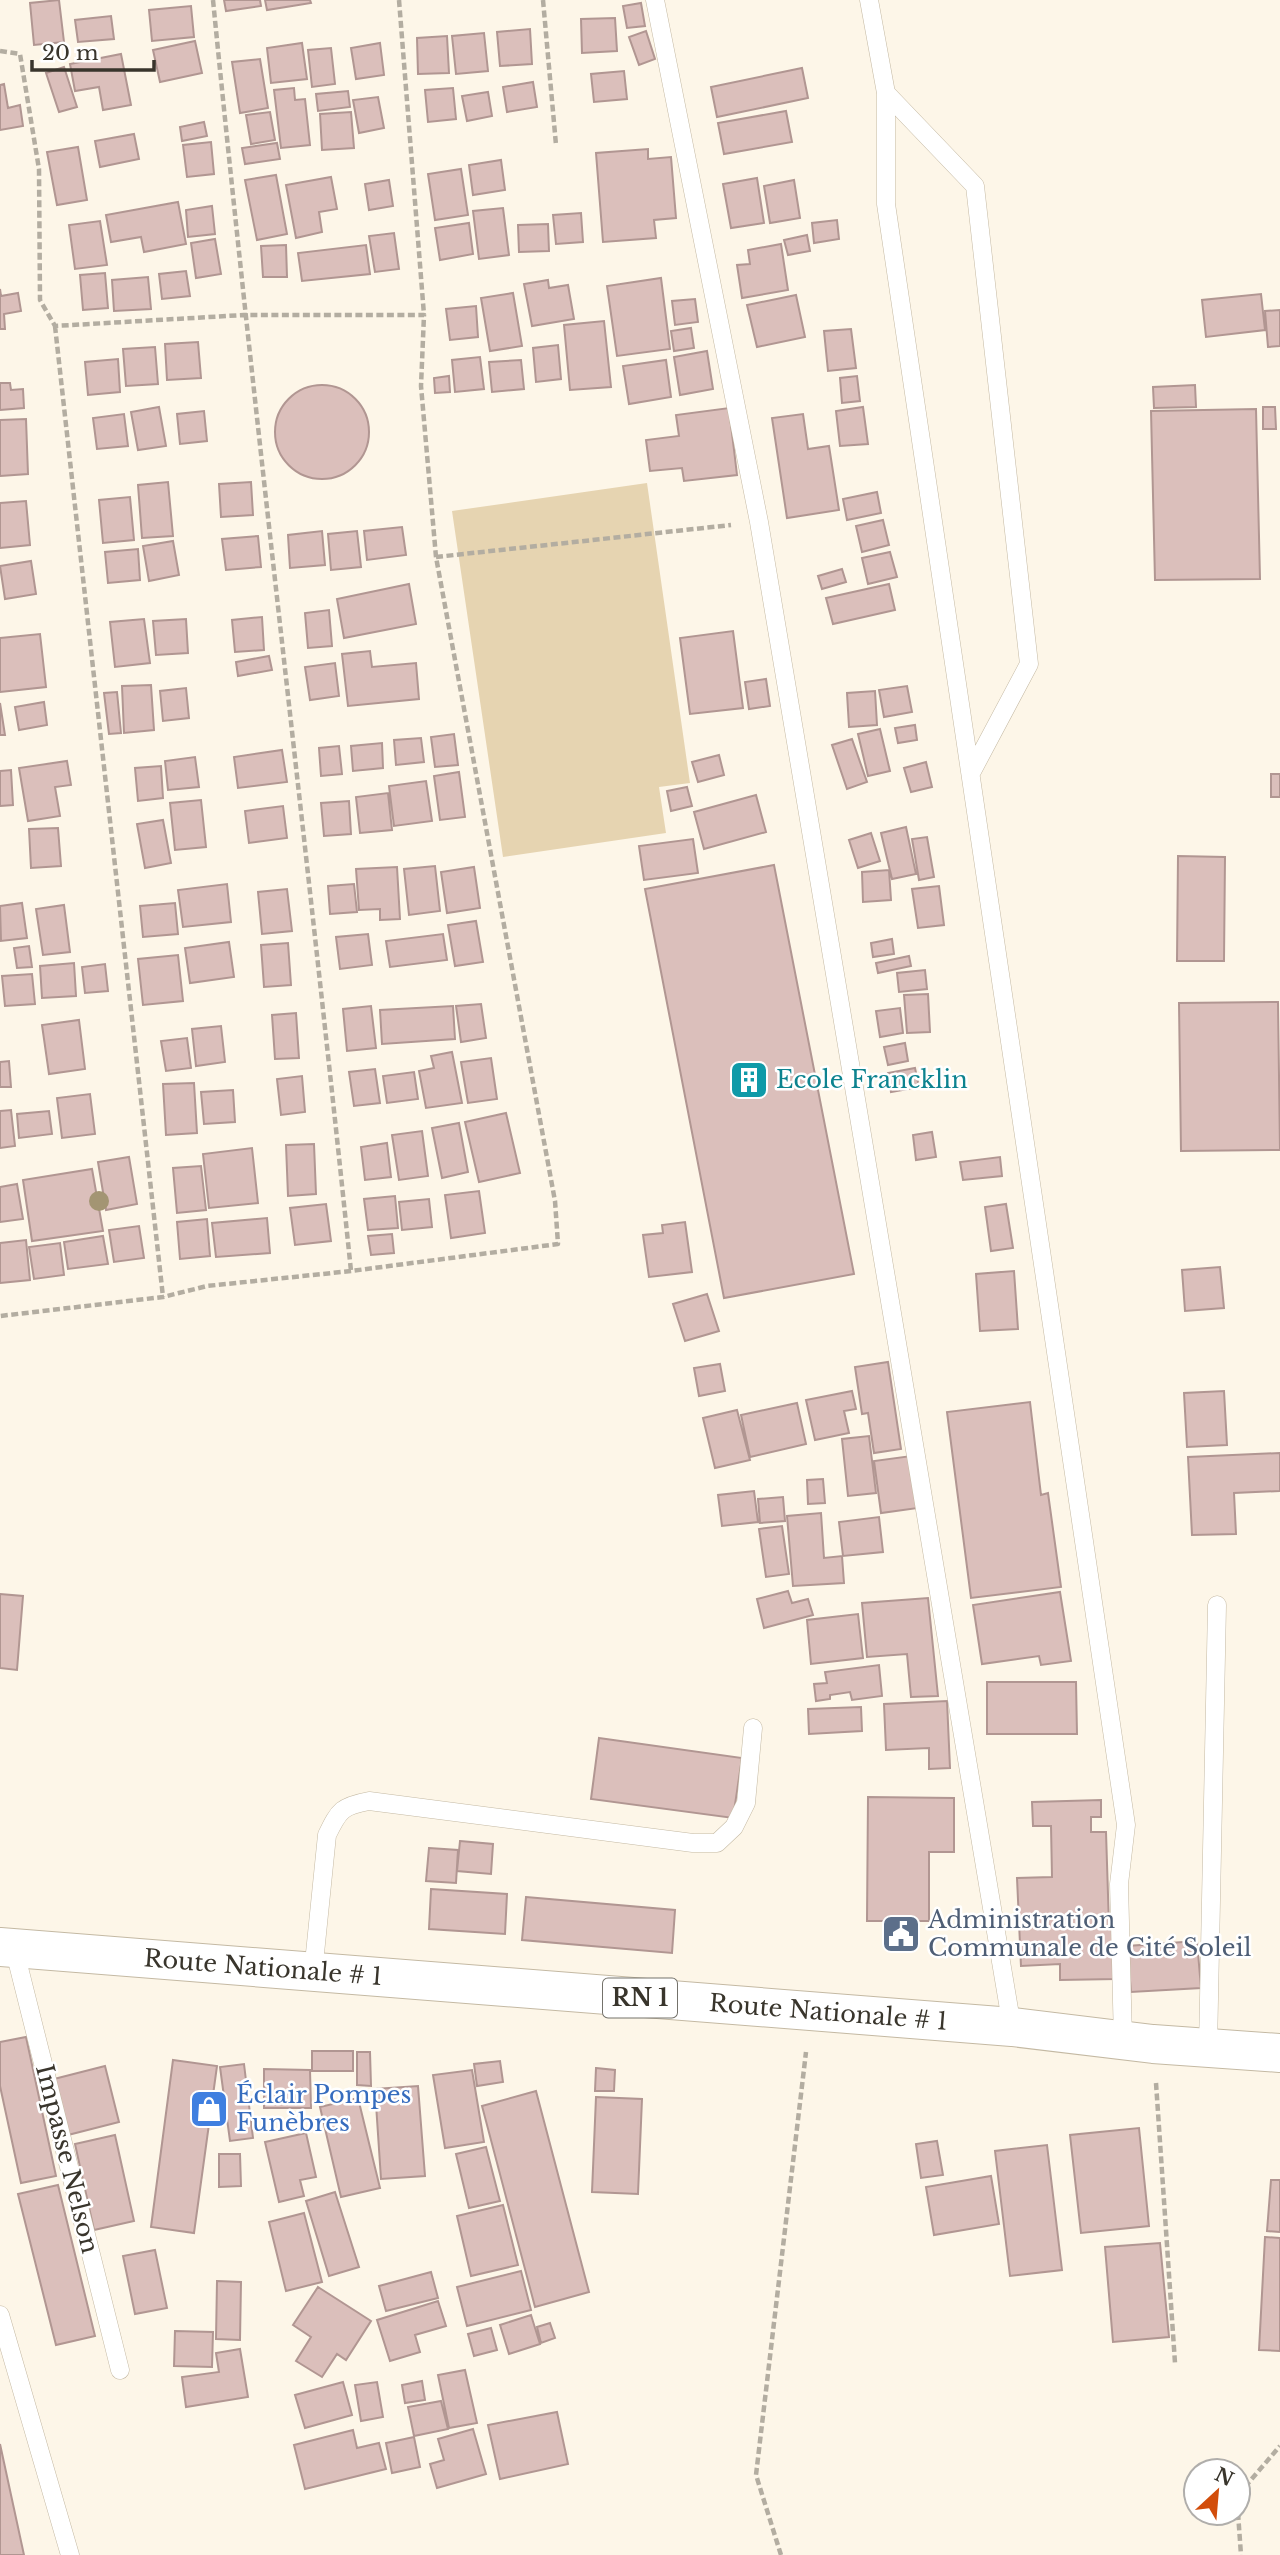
<svg xmlns="http://www.w3.org/2000/svg" width="1280" height="2555" viewBox="0 0 1280 2555" font-family="'Libre Baskerville',serif">
<style>
.green{fill:#e6d4b1}
.building{fill:#dbbfbb;stroke:#b19692;stroke-width:2}
.lines{fill:none;stroke-linecap:round;stroke-linejoin:round}
.lane-casing{stroke:#c4b9a3;stroke-width:19}
.primary-casing{stroke:#c4b9a3;stroke-width:40}
.path{stroke:#b3ada1;stroke-width:4.5;stroke-dasharray:7 3.5;stroke-linecap:butt}
.lane{stroke:#fff;stroke-width:18}
.primary{stroke:#fff;stroke-width:38}
.tree{fill:#a39573}
.labels{text-anchor:middle;stroke-width:5;stroke-linejoin:round;paint-order:stroke}
.shield{fill:#fff;stroke:#74726b;stroke-width:2}
.shield-label{font-size:23px;font-weight:bold;fill:#39352c}
.culture-label{font-size:24px;fill:#0d838f;stroke:#fff;text-anchor:start}
.service-label{font-size:24px;fill:#4e5e75;stroke:#fff;text-anchor:start}
.street-label{font-size:24px;fill:#39352c;stroke:#fff}
.shop-label{font-size:24px;fill:#366cbe;stroke:#fff;text-anchor:start}
</style>
<rect width="100%" height="100%" fill="#fdf6e8"/>
<path class="green" d="M647,483L690,783L659,787L666,833L503,857L452,511Z"/>
<path class="building" d="M59,0L64,42L34,45L30,3Z
M224,0H260L261,6L226,11Z
M265,0H310L311,3L267,10Z
M641,3L645,26L627,28L623,6Z
M191,6L194,37L152,41L149,10Z
M111,16L114,39L78,42L75,20Z
M615,18L617,51L582,53L581,19Z
M530,29L532,64L500,66L497,32Z
M646,31L655,59L639,65L629,37Z
M484,33L488,71L456,74L452,36Z
M447,36L449,73L418,74L417,38Z
M195,41L202,73L160,82L153,50Z
M302,43L307,79L271,83L267,48Z
M380,43L384,75L356,79L351,48Z
M331,48L335,84L312,87L308,50Z
M121,54L131,105L103,110L99,87L75,91L70,64Z
M260,59L268,108L240,113L232,62Z
M64,67L77,107L59,112L46,73Z
M802,68L808,98L717,117L711,87Z
M624,71L627,99L594,102L591,74Z
M533,82L537,107L507,112L503,87Z
M4,84L8,108L20,105L23,126L0,130V85Z
M294,88L295,100L305,99L310,145L281,148L274,90Z
M453,88L456,119L428,122L425,90Z
M348,91L350,107L318,111L316,94Z
M488,92L492,116L467,121L462,96Z
M378,97L384,128L359,133L353,100Z
M786,111L792,142L724,154L718,123Z
M270,112L275,140L251,144L246,115Z
M351,112L354,148L322,150L320,114Z
M204,122L207,136L182,141L180,127Z
M134,134L139,159L100,167L95,141Z
M211,142L214,174L187,177L183,145Z
M277,143L280,159L245,164L242,148Z
M78,147L87,200L57,205L47,152Z
M648,149V159L671,157L676,218L654,220L656,238L603,242L596,153Z
M501,160L505,190L473,195L469,165Z
M461,169L468,215L435,220L428,174Z
M276,175L287,234L257,240L245,180Z
M331,177L337,209L319,212L322,232L296,238L286,185Z
M757,178L764,223L731,228L723,184Z
M389,180L393,206L369,210L365,184Z
M794,180L800,218L770,223L764,186Z
M178,202L186,244L144,252L141,237L111,242L106,215Z
M212,206L215,234L188,237L186,210Z
M503,208L509,255L479,259L473,211Z
M581,213L583,242L556,244L553,215Z
M837,220L839,239L814,243L812,223Z
M100,221L107,265L75,269L69,225Z
M469,223L473,254L440,260L435,228Z
M548,224L549,251L519,252L518,225Z
M394,233L399,269L375,272L369,236Z
M807,235L810,251L788,255L784,240Z
M215,239L221,274L196,278L191,243Z
M781,244L788,290L742,298L737,265L750,264L748,250Z
M286,245L287,277H263L261,246Z
M366,245L370,274L302,281L298,253Z
M186,271L190,296L162,299L159,274Z
M105,273L108,308L83,310L80,275Z
M148,277L151,309L114,311L112,280Z
M661,278L670,349L617,356L607,286Z
M548,280L549,288L568,285L574,319L532,326L524,284Z
M0,289L1,296L18,293L21,311L4,314L5,329H0Z
M513,293L522,346L490,351L481,298Z
M1261,294L1265,330L1206,337L1202,300Z
M796,295L805,337L757,347L747,305Z
M695,299L698,322L675,325L672,301Z
M476,306L478,337L450,340L446,309Z
M1280,310V346L1268,347L1265,311Z
M604,321L611,387L570,390L564,325Z
M691,328L694,348L674,351L671,331Z
M851,329L856,368L828,371L824,331Z
M198,342L201,378L167,380L165,344Z
M558,345L561,379L536,382L533,348Z
M155,347L158,384L126,386L123,349Z
M707,351L713,389L680,395L674,357Z
M480,357L484,389L455,392L452,360Z
M118,359L120,392L88,395L85,362Z
M521,360L524,389L492,392L489,362Z
M666,360L671,397L629,404L623,366Z
M449,376L450,392L435,393L434,378Z
M857,376L860,401L842,403L840,378Z
M0,383H10L11,390L23,389L24,408L0,410Z
M1195,385L1196,407L1154,408L1153,387Z
M275 432a47 47 0 1 1 94 0a47 47 0 1 1-94 0Z
M159,407L166,446L138,450L131,412Z
M863,407L868,444L840,446L836,411Z
M1263,407H1275L1276,429H1263Z
M729,408L737,475L684,481L682,468L650,471L646,440L679,436L676,415Z
M1256,409L1260,579L1155,580L1151,411Z
M204,411L207,441L180,444L177,414Z
M124,414L128,446L97,449L93,418Z
M803,414L808,449L829,446L839,510L787,518L772,418Z
M26,419L28,474L0,476V420Z
M168,482L173,536L142,538L138,485Z
M251,482L253,515L221,517L219,484Z
M877,492L881,513L847,520L843,499Z
M130,497L134,540L103,543L99,500Z
M26,501L30,545L0,548V503Z
M883,520L889,545L862,552L856,526Z
M402,527L406,555L367,560L364,531Z
M322,531L325,565L290,568L288,535Z
M357,531L361,567L331,570L328,534Z
M258,536L261,567L226,570L222,539Z
M173,541L179,575L149,581L143,546Z
M138,549L140,580L108,583L105,552Z
M890,552L897,577L868,584L862,558Z
M31,561L36,594L5,599L0,566Z
M842,569L846,582L822,589L818,576Z
M409,584L416,624L344,638L337,599Z
M889,584L895,610L833,624L826,598Z
M329,610L332,646L308,648L305,613Z
M262,617L264,650L235,652L232,620Z
M144,619L150,663L115,667L110,622Z
M186,619L188,653L156,655L153,621Z
M733,631L743,708L690,714L680,638Z
M40,634L46,687L0,692V638Z
M370,651L372,667L416,663L419,699L348,706L342,654Z
M269,656L272,670L238,676L236,662Z
M335,663L339,696L310,700L305,667Z
M766,679L770,706L749,709L745,682Z
M151,685L154,730L124,733L122,686Z
M907,686L912,712L884,717L879,690Z
M186,688L189,718L163,721L160,691Z
M875,691L877,725L849,727L847,693Z
M117,692L121,733L109,734L104,693Z
M44,702L47,725L19,730L15,707Z
M0,703L5,735H0Z
M915,725L917,740L898,743L895,728Z
M880,729L890,771L868,776L858,734Z
M454,734L458,765L435,767L431,737Z
M421,738L424,762L396,765L394,740Z
M852,739L867,782L847,789L832,745Z
M382,743L383,768L353,771L351,746Z
M339,746L342,774L321,776L319,748Z
M282,750L287,782L238,788L234,757Z
M719,755L724,775L698,782L692,762Z
M195,757L199,787L168,790L165,761Z
M67,761L71,785L55,787L60,816L28,821L19,768Z
M926,762L932,787L911,792L904,768Z
M161,766L163,798L138,801L135,768Z
M11,770L13,805L0,806V771Z
M459,772L465,817L440,820L434,776Z
M1271,774H1280V797H1271Z
M426,781L432,821L394,826L389,786Z
M687,787L692,806L671,811L667,791Z
M388,793L392,830L360,833L356,797Z
M756,795L766,832L704,849L694,812Z
M201,800L206,847L175,850L170,803Z
M349,801L351,834L324,836L321,803Z
M283,806L287,838L249,843L245,811Z
M163,820L171,863L145,868L137,824Z
M906,827L916,874L892,879L881,833Z
M58,828L61,866L31,868L29,829Z
M871,833L880,861L858,868L849,840Z
M927,837L934,877L919,880L912,839Z
M693,839L698,873L644,880L639,846Z
M1178,856L1225,857L1224,961H1177Z
M774,865L854,1274L724,1298L645,889Z
M435,866L440,911L409,915L404,869Z
M397,867L400,919L380,920V909L359,910L356,869Z
M474,867L480,908L447,913L441,872Z
M889,870L891,900L863,902L862,872Z
M227,884L231,922L183,927L178,890Z
M354,884L357,912L330,914L328,886Z
M939,886L944,925L918,928L912,889Z
M287,889L292,931L262,934L258,892Z
M22,903L27,938L1,941L0,906Z
M175,903L178,934L143,937L140,906Z
M64,905L70,952L43,955L36,909Z
M476,921L483,962L455,966L448,925Z
M368,934L372,965L340,969L336,937Z
M443,934L447,960L390,967L386,941Z
M892,939L894,954L873,957L871,943Z
M229,942L234,977L190,983L185,948Z
M288,943L291,985L264,987L261,945Z
M29,946L32,967L17,968L14,948Z
M178,955L183,1001L143,1005L138,959Z
M909,956L911,966L878,973L876,963Z
M74,963L76,996L42,998L40,966Z
M105,964L108,991L85,993L82,967Z
M925,970L927,989L899,992L897,973Z
M32,974L35,1004L5,1006L2,976Z
M928,994L930,1032L907,1033L904,995Z
M1278,1002L1280,1150L1181,1151L1179,1003Z
M481,1004L486,1038L461,1042L456,1006Z
M371,1006L376,1048L347,1051L343,1009Z
M453,1006L455,1039L382,1044L380,1010Z
M900,1008L903,1033L880,1037L876,1011Z
M296,1013L299,1058L275,1059L272,1015Z
M79,1020L85,1069L49,1074L42,1025Z
M221,1026L225,1062L196,1066L192,1029Z
M187,1038L191,1068L166,1071L161,1041Z
M905,1043L908,1061L888,1065L884,1047Z
M452,1052L462,1103L426,1108L419,1071L434,1068L431,1056Z
M491,1058L497,1099L468,1103L461,1062Z
M9,1061L11,1087H0V1062Z
M915,1068L919,1087L891,1092L888,1073Z
M375,1069L380,1103L354,1106L349,1072Z
M414,1072L418,1099L387,1103L383,1076Z
M302,1076L305,1112L281,1115L277,1079Z
M194,1083L197,1133L166,1135L163,1084Z
M233,1090L235,1122L204,1124L201,1092Z
M90,1094L95,1134L62,1138L57,1098Z
M11,1110L15,1146L0,1148V1111Z
M49,1111L52,1134L19,1138L17,1114Z
M506,1113L520,1173L479,1182L465,1122Z
M459,1123L468,1172L442,1178L432,1128Z
M422,1131L428,1176L399,1180L392,1135Z
M932,1132L936,1157L916,1160L913,1135Z
M387,1143L391,1177L365,1180L361,1147Z
M314,1144L316,1194L288,1196L286,1145Z
M252,1148L258,1203L209,1208L203,1154Z
M129,1157L137,1204L106,1210L98,1162Z
M1000,1157L1002,1176L963,1180L960,1162Z
M201,1166L206,1210L177,1213L173,1168Z
M92,1169L103,1231L32,1241L23,1180Z
M17,1184L23,1219L0,1222V1187Z
M479,1191L485,1233L451,1238L445,1195Z
M395,1196L398,1228L368,1230L364,1199Z
M429,1199L432,1227L402,1230L399,1202Z
M326,1204L331,1241L295,1245L290,1208Z
M1006,1204L1013,1248L991,1251L985,1207Z
M267,1218L270,1253L216,1257L212,1223Z
M207,1219L210,1256L180,1259L177,1222Z
M685,1222L692,1272L649,1277L643,1235L663,1233L662,1225Z
M139,1226L144,1258L114,1262L109,1230Z
M392,1234L394,1253L371,1255L368,1236Z
M103,1236L108,1264L68,1269L64,1242Z
M26,1240L30,1280L0,1283V1243Z
M60,1243L64,1275L34,1279L29,1247Z
M1220,1267L1224,1308L1185,1311L1182,1270Z
M1014,1271L1018,1329L980,1331L976,1274Z
M707,1294L719,1331L685,1341L673,1304Z
M888,1362L901,1449L874,1453L868,1413L862,1414L855,1367Z
M720,1364L725,1391L699,1396L694,1368Z
M852,1391L856,1409L844,1411L849,1433L815,1440L806,1400Z
M1224,1391L1227,1445L1187,1447L1184,1393Z
M1030,1402L1041,1495L1048,1493L1061,1587L971,1598L947,1412Z
M797,1403L806,1444L750,1457L741,1415Z
M737,1410L750,1460L715,1468L703,1418Z
M869,1436L876,1493L848,1496L842,1439Z
M1280,1453V1491L1234,1493L1236,1534L1192,1535L1188,1457Z
M911,1456L918,1508L881,1513L874,1461Z
M823,1479L825,1503L808,1504L807,1480Z
M754,1491L758,1522L722,1526L718,1495Z
M783,1497L785,1521L760,1523L758,1499Z
M821,1513L824,1558L842,1556L844,1583L793,1586L787,1516Z
M879,1517L883,1552L843,1556L839,1522Z
M782,1526L789,1574L766,1577L759,1529Z
M788,1591L792,1603L808,1599L813,1615L764,1628L757,1599Z
M1060,1592L1071,1661L1041,1665L1039,1656L982,1664L973,1605Z
M0,1594L23,1596L17,1670L0,1668Z
M928,1598L938,1696L911,1697L907,1654L867,1657L862,1603Z
M858,1614L863,1658L811,1664L807,1620Z
M879,1665L882,1696L852,1700L850,1692L830,1695V1699L816,1701L814,1684L827,1683L825,1672Z
M987,1682H1076L1077,1734H987Z
M947,1701L950,1768L929,1769V1748L886,1750L884,1704Z
M861,1707L862,1731L809,1734L808,1709Z
M599,1738L742,1758L733,1818L591,1799Z
M868,1797L954,1798V1852H929V1921H867Z
M1101,1800V1817H1091V1832H1106L1109,1926L1115,1925L1116,1979L1060,1980V1964L1021,1966L1017,1878L1052,1877L1051,1826H1033L1032,1802Z
M460,1841L493,1844L491,1874L457,1871Z
M429,1848L458,1850L456,1883L426,1881Z
M431,1889L507,1894L505,1934L429,1929Z
M526,1897L675,1910L672,1953L522,1940Z
M1197,1941L1201,1988L1131,1992L1127,1946Z
M26,2037L56,2176L21,2183L0,2086V2042Z
M312,2051H353V2071H312Z
M357,2052H370L371,2086L357,2085Z
M173,2060L217,2066L194,2233L151,2227Z
M500,2061L503,2082L477,2086L474,2064Z
M244,2064L253,2138L230,2141L220,2067Z
M105,2066L119,2122L68,2135L54,2079Z
M596,2068L615,2070L614,2091H595Z
M264,2069L310,2070L311,2108H264Z
M472,2070L484,2142L445,2148L433,2075Z
M418,2086L425,2176L381,2179L375,2089Z
M536,2091L589,2292L535,2307L482,2106Z
M596,2097L642,2099L638,2194L592,2192Z
M358,2098L380,2188L341,2197L320,2107Z
M1139,2128L1149,2226L1081,2233L1070,2135Z
M306,2133L316,2177L300,2180L304,2196L279,2202L265,2142Z
M115,2135L134,2221L94,2230L75,2144Z
M937,2141L943,2175L921,2178L916,2144Z
M1047,2145L1062,2270L1010,2276L995,2151Z
M486,2147L500,2201L469,2208L456,2154Z
M219,2154H240L241,2186L219,2187Z
M991,2176L999,2224L934,2235L926,2187Z
M1271,2180H1280V2232L1267,2231Z
M58,2185L95,2336L56,2345L18,2194Z
M335,2192L359,2267L329,2276L306,2201Z
M503,2205L518,2265L471,2276L457,2216Z
M304,2213L322,2282L286,2291L269,2222Z
M1265,2237L1280,2238V2351L1259,2350Z
M1160,2243L1169,2337L1113,2342L1105,2247Z
M155,2250L167,2308L135,2314L123,2256Z
M521,2271L531,2310L467,2326L457,2287Z
M431,2272L438,2298L386,2311L379,2286Z
M217,2281L241,2282L240,2340L216,2339Z
M318,2287L371,2321L346,2360L337,2354L322,2377L296,2361L311,2337L293,2325Z
M438,2301L446,2326L415,2335L420,2352L390,2361L377,2320Z
M531,2315L540,2344L509,2354L500,2325Z
M550,2323L555,2338L541,2343L537,2327Z
M491,2328L497,2350L474,2356L468,2334Z
M175,2331L213,2332L212,2367L174,2366Z
M240,2349L248,2397L186,2407L182,2377L219,2372L216,2353Z
M465,2370L477,2423L449,2428L438,2375Z
M422,2381L425,2400L405,2403L402,2385Z
M343,2382L352,2415L305,2428L295,2395Z
M377,2382L383,2417L361,2421L355,2385Z
M441,2401L448,2429L414,2436L408,2407Z
M557,2412L568,2464L500,2479L488,2425Z
M473,2429L486,2474L437,2488L430,2464L444,2460L438,2439Z
M353,2430L357,2448L379,2443L386,2469L305,2489L294,2445Z
M414,2437L420,2467L392,2473L386,2443Z
M0,2444L24,2555H0Z"/>
<g class="lines">
<defs>
<path id="lane" d="M655,0L759,522L1012,2027
M869,0L886,93V204L1126,1825L1119,1884L1123,2040
M886,93L975,186L1029,664L971,773
M14,1948L120,2370
M313,1973L327,1835C339,1810 342,1806 369,1801L693,1843H717L734,1827L746,1803L753,1728
M1208,2048L1217,1605
M0,2315L70,2555"/>
<g id="primary">
<path id="s1" d="M0,1947L1012,2027L1153,2044L1280,2053"/>
</g>
</defs>
<use href="#lane" class="lane-casing"/>
<use href="#primary" class="primary-casing"/>
<path class="path" d="M213,0C255,424 307,847 351,1271
M399,0L424,315
M543,0L556,145
M0,51L20,54L39,169L40,300L55,326L244,315H424L421,386L436,557L555,1201L558,1244L351,1271L207,1286L163,1297L0,1316
M55,326L163,1297
M436,557L731,525
M1156,2083L1175,2363
M1238,2495L1280,2446
M1238,2513L1241,2555
M781,2555L756,2475L806,2052"/>
<use href="#lane" class="lane"/>
<use href="#primary" class="primary"/>
</g>
<circle class="tree" cx="99" cy="1201" r="10"/>
<defs>
<symbol id="building-square" viewBox="-11 -11 22 22"><rect x="-9" y="-9" width="18" height="18" rx="4" fill="#0f9aa8" stroke="#fff"/><path d="M-4-6H4V6H1V3H-1V6H-4ZM-2.5-4.3h1.7v1.8h-1.7ZM.8-4.3h1.7v1.8H.8ZM-2.5-1h1.7V.8h-1.7ZM.8-1h1.7V.8H.8Z" fill="#fff"/></symbol>
<symbol id="civic-square" viewBox="-11 -11 22 22"><rect x="-9" y="-9" width="18" height="18" rx="4" fill="#5c6f8a" stroke="#fff"/><path d="M-.6-6.5H3V-4.5H.6V-3L4-1V1h2V6H-6V1h2V-1L-.6-3ZM-1.2 2.5V6h2.4V2.5Z" fill="#fff"/></symbol>
<symbol id="shop-square" viewBox="-11 -11 22 22"><rect x="-9" y="-9" width="18" height="18" rx="4" fill="#3f7fe0" stroke="#fff"/><path d="M-5-2.5h2.3a2.7 3.5 0 0 1 5.4 0H5L5.5 6h-11ZM-1.5-2.5h3a1.5 2.3 0 0 0-3 0Z" fill="#fff"/></symbol>
</defs>
<g fill-rule="evenodd">
<use href="#building-square" x="727" y="1058" width="44" height="44"/>
<use href="#civic-square" x="879" y="1912" width="44" height="44"/>
<use href="#shop-square" x="187" y="2087" width="44" height="44"/>
</g>
<g class="labels">
<rect class="shield" x="603" y="1978.5" width="74" height="39" rx="5"/>
<g class="shield-label">
<text x="640" y="2006">RN 1</text>
</g>
<g class="culture-label">
<text x="776" y="1088">Ecole Francklin</text>
</g>
<g class="service-label">
<text x="928" y="1928">Administration<tspan x="928" dy="28">Communale de Cité Soleil</tspan></text>
</g>
<g class="street-label">
<text dy="8" stroke="none"><textPath href="#s1" startOffset="264">Route Nationale # 1</textPath></text>
<text dy="8" stroke="none"><textPath href="#s1" startOffset="831">Route Nationale # 1</textPath></text>
<text transform="translate(67 2159) rotate(76)" y="8">Impasse Nelson</text>
</g>
<g class="shop-label">
<text x="236" y="2103">Éclair Pompes<tspan x="236" dy="28">Funèbres</tspan></text>
</g>
</g>
<g transform="translate(1217 2492) rotate(26)"><circle r="33" fill="#ffffff" stroke="#b0aeab" stroke-width="2"/>
<path d="M0-5L12 26L0 18L-12 26Z" fill="#d24d0b"/>
<text y="-10" font-size="19" font-weight="bold" text-anchor="middle" fill="#39352c">N</text>
</g>
<path d="M32 60v10h122v-10" fill="none" stroke="#39352c" stroke-width="3.5"/>
<text x="42" y="60" font-size="21" fill="#39352c" stroke="#ffffff" stroke-width="5" paint-order="stroke">20 m</text>
</svg>
